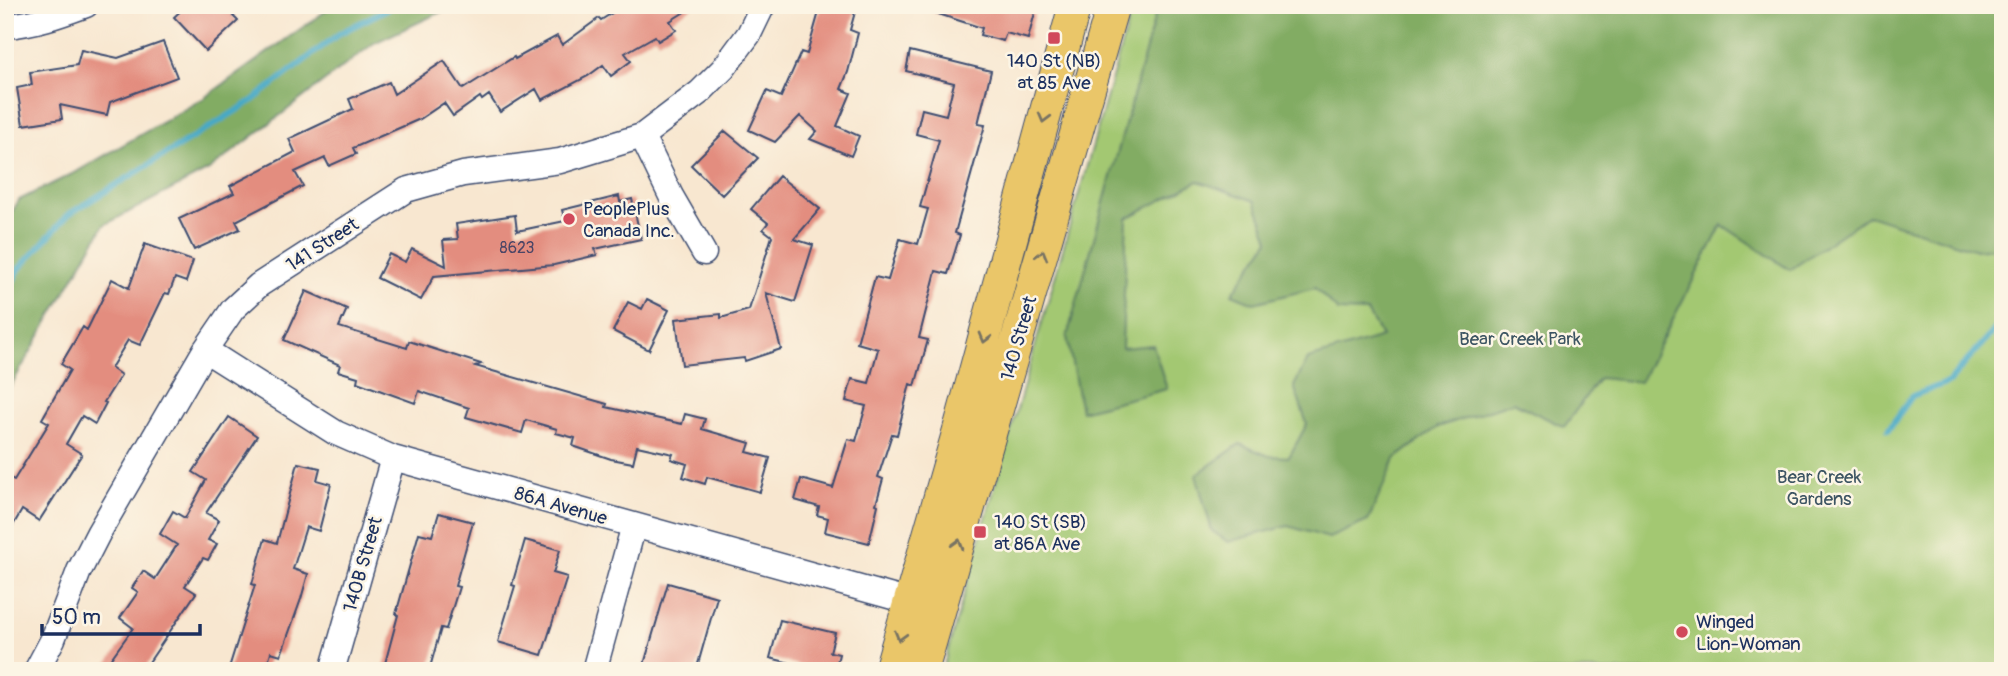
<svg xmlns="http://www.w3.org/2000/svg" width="2008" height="676" viewBox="0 0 2008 676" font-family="Pangolin,sans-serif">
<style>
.green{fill:#a3c872;stroke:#5f7c68;stroke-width:2}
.forest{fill:#82ac64;stroke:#4e6e61;stroke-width:2}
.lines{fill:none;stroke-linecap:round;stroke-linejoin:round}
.stream{stroke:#47a9c6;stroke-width:6}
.building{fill:#e38d7f}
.minor-casing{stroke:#3c4b6f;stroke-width:27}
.major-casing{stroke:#3c4b6f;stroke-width:34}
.minor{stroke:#fff;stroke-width:24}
.major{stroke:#eac669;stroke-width:32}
.oneway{stroke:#787363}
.poi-dot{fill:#d1495b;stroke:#fcf5e5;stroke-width:2.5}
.labels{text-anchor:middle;stroke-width:5;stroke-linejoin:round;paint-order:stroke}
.number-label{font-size:16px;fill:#4d4666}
.poi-label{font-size:19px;fill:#1b2f5e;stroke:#fcf5e5;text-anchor:start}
.street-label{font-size:19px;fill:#1b2f5e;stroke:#fcf5e5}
.park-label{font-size:19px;fill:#3d5563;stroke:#fcf5e5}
</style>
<rect width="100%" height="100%" fill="#fcf5e5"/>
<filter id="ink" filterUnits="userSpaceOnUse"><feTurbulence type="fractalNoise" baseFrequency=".0143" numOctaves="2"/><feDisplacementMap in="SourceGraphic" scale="14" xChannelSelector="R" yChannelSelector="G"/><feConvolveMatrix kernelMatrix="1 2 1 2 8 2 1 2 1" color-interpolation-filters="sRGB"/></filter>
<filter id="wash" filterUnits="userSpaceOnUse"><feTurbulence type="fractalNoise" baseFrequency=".00686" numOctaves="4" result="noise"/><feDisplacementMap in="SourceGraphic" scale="28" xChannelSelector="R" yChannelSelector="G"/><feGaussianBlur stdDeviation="1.57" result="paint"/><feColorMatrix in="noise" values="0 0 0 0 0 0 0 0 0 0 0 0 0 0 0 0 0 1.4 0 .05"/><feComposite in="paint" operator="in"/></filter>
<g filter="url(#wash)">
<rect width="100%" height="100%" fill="#f8e7d0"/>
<path class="green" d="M1133,5H2003V671H942Z"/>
<path class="forest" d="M334,5H456L374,43L209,170L104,225L5,396V224L19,200L76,172L204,98Z
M1158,5H2003V247L1976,250L1869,215L1790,270L1722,225L1640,382L1599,378L1564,427L1513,402L1438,427L1395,459L1368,521L1329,538L1288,526L1228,542L1212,531L1196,475L1240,444L1269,456L1289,457L1307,424L1294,386L1308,359L1382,337L1367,312L1338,311L1315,288L1254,303L1232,294L1269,240L1255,201L1198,181L1127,218L1122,348L1153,345L1167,389L1081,411L1067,337Z"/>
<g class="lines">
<path class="stream" d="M5,296L19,269L69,214L252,101L340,33L395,5
M1888,430L1912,396L1949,382L2003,320
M2002,671L2003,670"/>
</g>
<g id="blocks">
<path class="building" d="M187,5H248L233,16L238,21L206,51L174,17Z
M625,5H696L670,21L676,30L658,41L655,36L625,53L631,61L611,76L603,65L588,76L542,100L536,89L500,112L489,95L482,100L480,97L453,116L444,103L420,119L353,148L356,154L329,166L325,158L295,172L303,186L236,221L240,229L194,250L179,219L234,193L230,186L295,152L289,139L353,109L349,99L389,82L394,94L444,61L463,89L514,57L515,59L557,36L562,45L599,18L601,20Z
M821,5H857L850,30L858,33L848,72L841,89L851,93L837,126L859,136L851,156L810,139L817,131L800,116L775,142L749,130L767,91L781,97L801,52L807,54Z
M924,5H1037L1028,39L1006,33L1003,41L980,35L982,28L923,9Z
M163,42L177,77L110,102L107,115L60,105L62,119L23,125L17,88L32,85L30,72L77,65L81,50L118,58Z
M910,51L991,71L978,124L985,125L955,233L960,235L948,274L936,271L919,338L928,340L915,386L910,384L897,435L892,434L878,477L883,479L876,504L878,505L869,543L825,532L828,518L817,515L819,507L795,500L801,479L833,488L848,439L856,441L866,406L846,401L852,379L869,383L878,349L857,343L875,277L888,280L900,239L918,244L928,209L920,207L939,140L916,134L922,109L946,115L954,83L906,71Z
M725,131L758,158L722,195L691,165Z
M779,176L820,209L794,239L813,245L795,302L766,293L781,349L745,361L744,358L682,365L676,319L721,314V318L749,310L772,236L763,229L768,223L751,209Z
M619,196L620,202L632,199L641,239L595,249L597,255L554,265L434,276L421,300L377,278L389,254L405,262L412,249L446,266L443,240L458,239L456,224L515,215L517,231L565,221L562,210Z
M145,244L193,261L186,282L175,278L169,294L165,293L140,345L128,340L111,368L121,375L104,402L106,403L95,424L82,416L66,444L82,454L39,521L22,510L5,539V475L14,480L49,423L42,419L70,370L61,364L83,327L87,330L112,279L129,288Z
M306,291L347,309L339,327L407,348L409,341L481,364L475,366L607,404L606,407L682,424L685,414L705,419L702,429L750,443L747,452L770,458L760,492L707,477L705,484L683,477L687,464L671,459L673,454L637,446L633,463L611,459L573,446L575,438L556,433L557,429L526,420L522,433L466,417L469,408L419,391L415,403L357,382L358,377L338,371L340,365L284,340Z
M647,299L669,310L649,350L613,331L628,302L642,309Z
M229,417L257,436L206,513L219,520L208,540L217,544L208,560L203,558L185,586L196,593L143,671H102L133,628L120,618L138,592L132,588L143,571L155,579L177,545L160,534L173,511L185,518L206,480L193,472Z
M298,463L320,468L317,480L331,484L319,531L306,527L293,569L308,574L301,599L281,655L271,652L265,671H228L255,585L252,584L265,539L277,543Z
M439,513L473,522L455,586L459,587L446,629L441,628L429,671H383L398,615L396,614L419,533L432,536Z
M525,540L560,550L553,573L567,577L542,655L498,642L515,586L512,585Z
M668,583L717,597L696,671H642Z
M780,620L835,633L830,652L839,654L835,671H822L770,658Z"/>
</g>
</g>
<g filter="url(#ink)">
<use href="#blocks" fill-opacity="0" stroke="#3c4b6f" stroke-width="2"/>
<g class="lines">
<defs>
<path id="minor" d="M5,26C34,24 59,15 86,5
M642,136L671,196L704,253
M205,350L336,433L393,458L925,606
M36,671L53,639L79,571L99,532L205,350L233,309L259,285L406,190L463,174L560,161L642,136L700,92L723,69L749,34L763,5
M332,671L393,458
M594,671L634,525"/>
<path id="major" d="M890,671L961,423L1075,5
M922,671L1113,5"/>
</defs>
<use href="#minor" class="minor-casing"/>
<use href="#major" class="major-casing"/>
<use href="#minor" class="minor"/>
<use href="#major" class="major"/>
</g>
<defs><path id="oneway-chevron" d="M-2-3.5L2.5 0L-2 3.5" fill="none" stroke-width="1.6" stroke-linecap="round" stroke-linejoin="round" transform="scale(1.75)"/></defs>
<g class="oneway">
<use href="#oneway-chevron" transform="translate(1044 118) rotate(105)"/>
<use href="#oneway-chevron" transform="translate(1042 255) rotate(-74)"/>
<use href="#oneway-chevron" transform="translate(985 338) rotate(105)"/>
<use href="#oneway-chevron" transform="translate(958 544) rotate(-74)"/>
<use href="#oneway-chevron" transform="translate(900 636) rotate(106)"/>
</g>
</g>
<g class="poi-dot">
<rect x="1047" y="31" width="14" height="14" rx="3.5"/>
<circle cx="569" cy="219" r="7"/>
<rect x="973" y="525" width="14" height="14" rx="3.5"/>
<circle cx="1682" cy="632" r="7"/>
</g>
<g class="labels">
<g class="number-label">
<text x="517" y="253">8623</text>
</g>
<g class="poi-label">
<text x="1054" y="67" text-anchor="middle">140 St (NB)<tspan x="1054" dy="22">at 85 Ave</tspan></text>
<text x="583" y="215">PeoplePlus<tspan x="583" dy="22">Canada Inc.</tspan></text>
<text x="994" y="528">140 St (SB)<tspan x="994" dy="22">at 86A Ave</tspan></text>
<text x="1696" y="628">Winged<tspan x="1696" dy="22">Lion-Woman</tspan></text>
</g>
<g class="street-label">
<text transform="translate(322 244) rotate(-33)" y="7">141 Street</text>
<text transform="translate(1018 338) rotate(-74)" y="7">140 Street</text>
<text transform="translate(561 505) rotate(16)" y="7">86A Avenue</text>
<text transform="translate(362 564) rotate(-74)" y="7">140B Street</text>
</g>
<g class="park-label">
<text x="1520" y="345">Bear Creek Park</text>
<text x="1819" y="483">Bear Creek<tspan x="1819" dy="22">Gardens</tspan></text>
</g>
</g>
<rect width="2008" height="676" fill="none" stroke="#fcf5e5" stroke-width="28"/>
<path d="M42 624v10h158v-10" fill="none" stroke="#1b2f5e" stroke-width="3.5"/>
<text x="52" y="624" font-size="21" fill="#1b2f5e" stroke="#fcf5e5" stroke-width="5" paint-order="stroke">50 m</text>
</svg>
